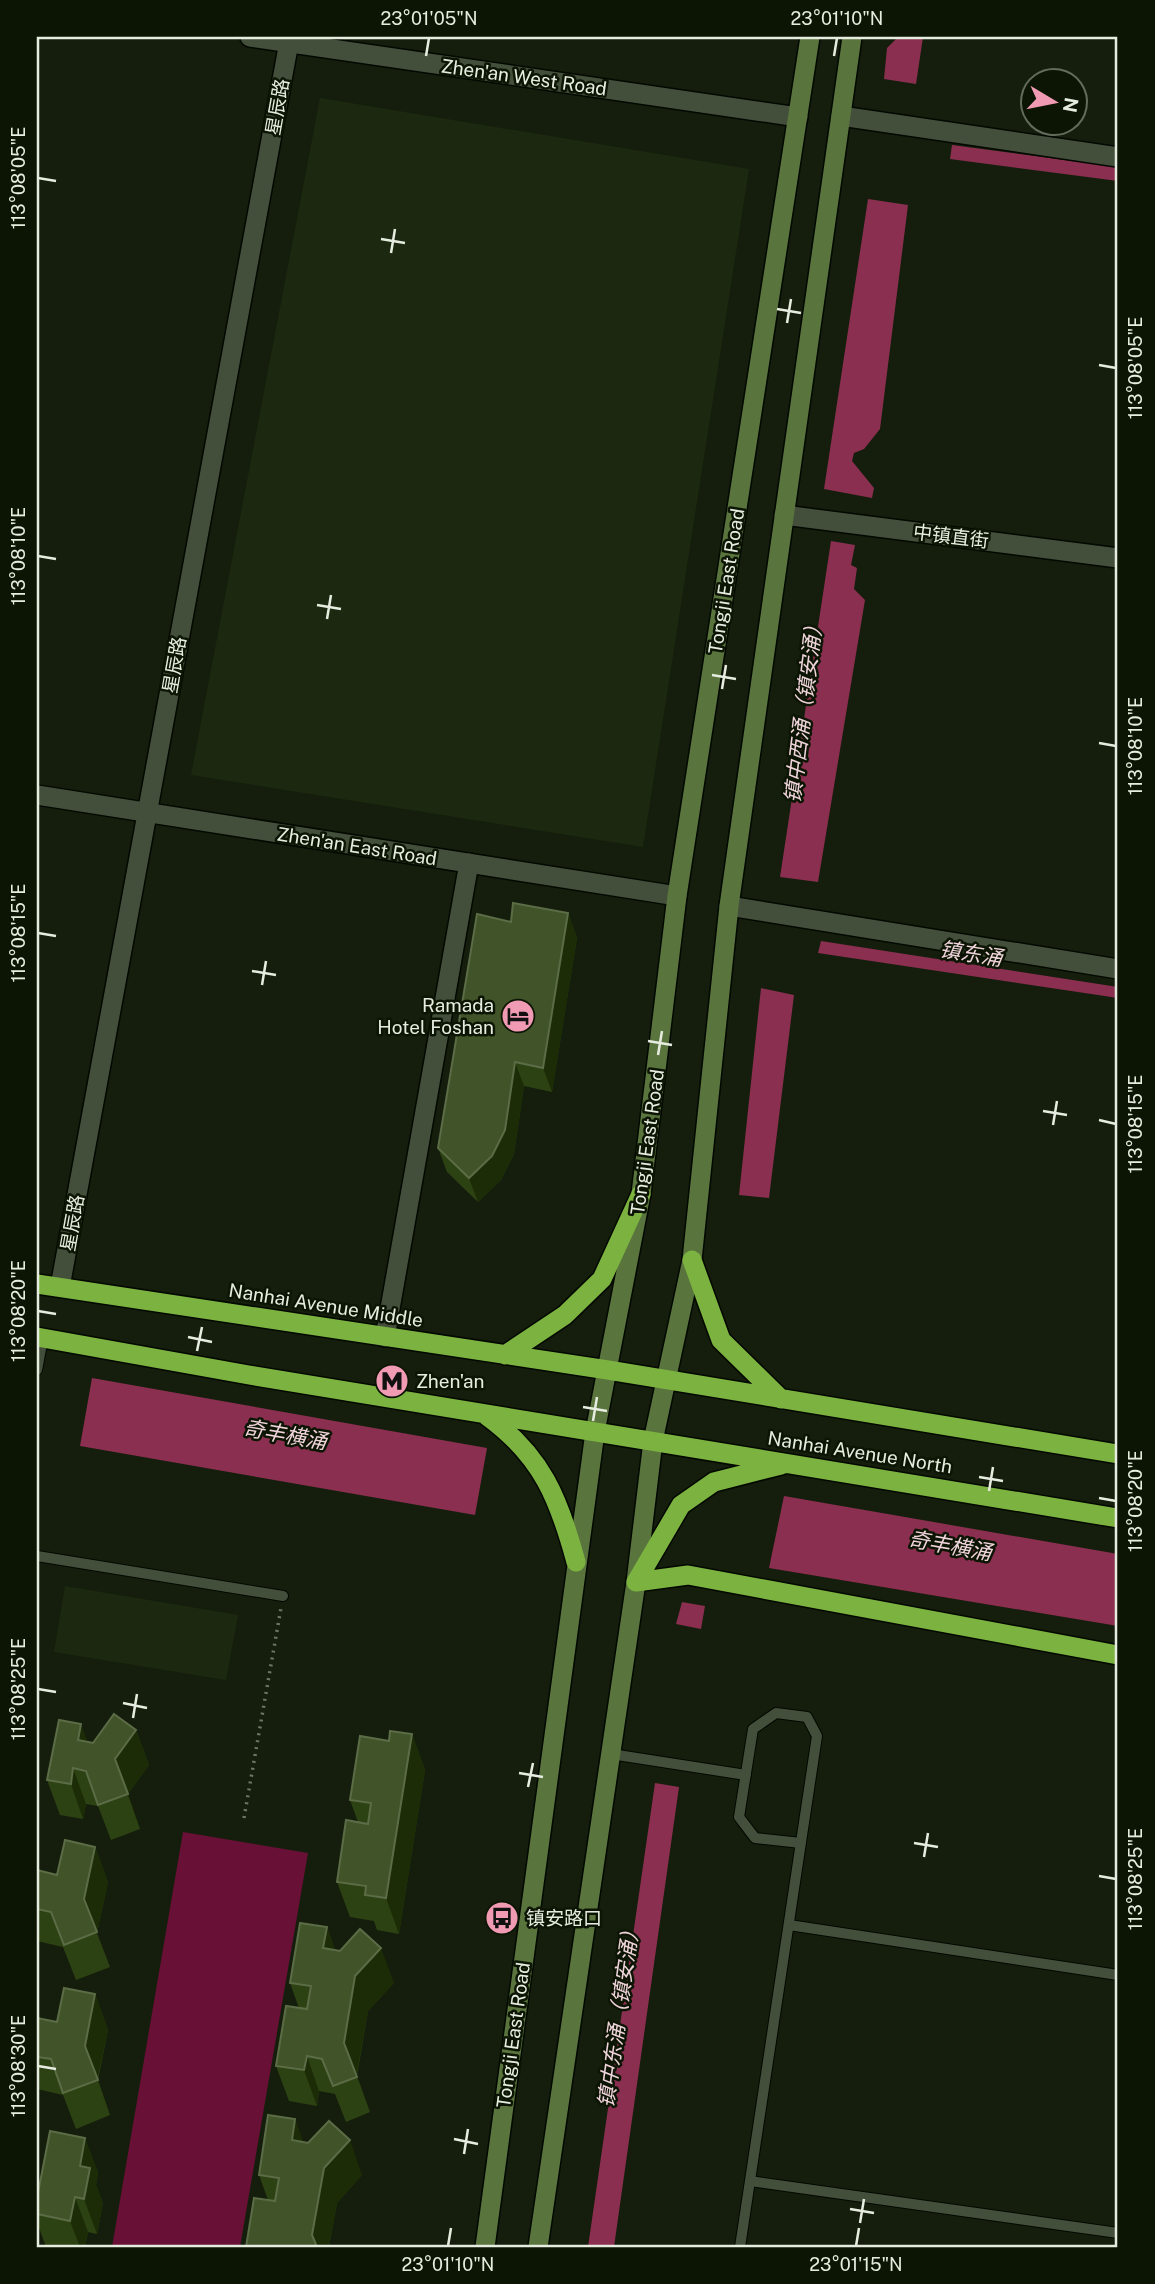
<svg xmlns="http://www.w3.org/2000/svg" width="1155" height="2284" viewBox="0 0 1155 2284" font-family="'Public Sans','Noto Sans SC',sans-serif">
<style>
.built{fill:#1c2910}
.green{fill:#681035}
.water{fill:#8a2f50}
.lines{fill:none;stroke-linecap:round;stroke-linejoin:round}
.service-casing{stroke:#030800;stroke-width:12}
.minor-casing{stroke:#030800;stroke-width:22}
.tertiary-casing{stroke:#030800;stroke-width:22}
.secondary-casing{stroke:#030800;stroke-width:22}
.trunk-casing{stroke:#030800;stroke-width:22}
.path{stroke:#6d7666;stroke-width:3.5;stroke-dasharray:2 5;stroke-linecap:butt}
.service{stroke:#444f3b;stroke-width:10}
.minor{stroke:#444f3b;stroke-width:19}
.tertiary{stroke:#444f3b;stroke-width:19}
.secondary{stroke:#59743d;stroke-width:19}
.trunk{stroke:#7cb240;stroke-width:19}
.wall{fill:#2d4213}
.shaded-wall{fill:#1b2c07}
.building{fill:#415429;stroke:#5b6c46;stroke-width:2}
.ticks{fill:none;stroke:#e6ede0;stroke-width:2.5}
.labels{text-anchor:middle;stroke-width:5;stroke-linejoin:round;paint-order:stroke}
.street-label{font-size:19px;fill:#e6ede0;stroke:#0c1504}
.poi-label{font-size:19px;fill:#e6ede0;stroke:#0c1504;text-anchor:start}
.water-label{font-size:21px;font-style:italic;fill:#f0d4db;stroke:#0c1504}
.neatline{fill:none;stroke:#e6ede0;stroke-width:2.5}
.ticks-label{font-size:18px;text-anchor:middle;fill:#e6ede0}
</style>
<rect width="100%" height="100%" fill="#151e0c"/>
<path class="built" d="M320,98L749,169L643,847L191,775Z
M65,1586L238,1615L226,1680L54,1652Z"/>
<path class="green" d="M183,1832L308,1853L240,2247H112Z"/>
<path class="water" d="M898,37H923L916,84L884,79L887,48Z
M952,145L1118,167V181L950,159Z
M868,199L908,205L880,429L864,449L854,453L852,461L874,488L872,498L824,489Z
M831,541L855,545L851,565L857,568L854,589L865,600L818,882L780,877Z
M821,941L1118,987V998L818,953Z
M761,988L794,995L769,1198L739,1195Z
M92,1378L487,1448L475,1515L80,1446Z
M784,1496L1118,1554V1626L769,1568Z
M682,1602L705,1606L701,1629L676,1624Z
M655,1783L679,1787L614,2247H588Z"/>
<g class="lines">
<defs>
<path id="service" d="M37,1370L43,1338
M37,1556L283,1596
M611,1754L746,1775
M789,1925L1118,1975
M750,2181L1118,2233
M740,2247L817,1736L807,1717L776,1713L753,1729L739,1817L755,1838L801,1843"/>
<path id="minor" d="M385,1337L469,863"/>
<path id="tertiary" d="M250,37L798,117
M841,116L1118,157
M784,515L1118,558
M37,795L677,896
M729,906L1118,969
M60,1287L289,42"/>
<path id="secondary" d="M485,2247L595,1432L641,1194L677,896L810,37
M538,2247L636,1582L653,1441L692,1260L729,906L852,37"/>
<path id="trunk" d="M692,1260L721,1340L781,1399
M37,1284L608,1370L1118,1454
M37,1337L249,1375L1118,1518
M505,1355L565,1315L602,1279L641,1194
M487,1416C542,1456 559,1499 576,1562
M636,1582L688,1575L1118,1655
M636,1582L681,1505L714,1482L781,1465"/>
</defs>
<use href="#service" class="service-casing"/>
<use href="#minor" class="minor-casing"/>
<use href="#tertiary" class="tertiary-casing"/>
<use href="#secondary" class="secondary-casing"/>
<use href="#trunk" class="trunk-casing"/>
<path class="path" d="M244,1818L281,1608"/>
<use href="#service" class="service"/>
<use href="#minor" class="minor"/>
<use href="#tertiary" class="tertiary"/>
<use href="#secondary" class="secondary"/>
<use href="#trunk" class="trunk"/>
</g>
<path class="wall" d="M568,913L577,938L552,1092L524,1086L514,1154L501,1180L478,1202L447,1172L438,1148L511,922Z
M136,1730L149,1765L128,1794L140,1829L111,1840L98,1806L86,1804L83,1819L60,1815L47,1780L88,1742L93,1743Z
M412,1734L425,1770L399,1934L377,1930L374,1921L350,1917L337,1882L358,1822L350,1800L389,1741Z
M95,1847L108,1882L97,1933L110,1967L76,1980L63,1947L37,1941V1870L57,1875Z
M327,1927L335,1950L394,1983L368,2011L357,2076L370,2112L346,2122L335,2094L319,2091L317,2106L289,2101L276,2066L299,2008L290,1983Z
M95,1994L108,2030L98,2080L110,2115L76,2129L63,2095L37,2089V2018L57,2022Z
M85,2138L98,2173L96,2185L103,2203L97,2234L88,2232L85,2247H46L37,2222V2198Z
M303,2142L362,2175L337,2203L329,2247H246L268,2200L259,2175Z"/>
<path class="shaded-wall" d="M568,913L577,938L552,1092L543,1068Z
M515,1062L524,1086L514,1154L501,1180L478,1202L469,1178Z
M81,1724L94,1759L78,1740Z
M136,1730L149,1765L128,1794L140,1829L115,1759Z
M412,1734L425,1770L399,1934L386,1898Z
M73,1768L86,1804L83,1819L71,1784Z
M95,1847L108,1882L97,1933L84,1899Z
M327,1927L339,1962L323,1948Z
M381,1948L394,1983L368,2011L356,2078L344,2043L355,1976Z
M95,1994L108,2030L97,2081L85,2046Z
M307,2056L319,2091L317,2106L304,2070Z
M295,2119L308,2154L292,2140Z
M85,2138L98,2173L96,2185L103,2203L97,2234L84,2199L80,2166Z
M350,2140L362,2175L337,2203L329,2247H316L312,2235L324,2168Z
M75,2197L88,2232L85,2247H80L70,2221Z"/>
<path class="building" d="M513,903L568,913L543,1068L515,1062L505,1130L492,1156L469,1178L438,1148L477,914L511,922Z
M114,1714L136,1730L115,1759L128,1794L98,1805L86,1771L73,1768L71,1784L47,1780L59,1720L81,1724L78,1740L93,1743Z
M390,1731L412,1734L386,1898L365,1895L366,1886L337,1882L346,1820L368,1824L371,1803L350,1800L360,1736L389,1741Z
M65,1840L95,1847L84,1899L97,1932L64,1945L51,1912L37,1909V1870L57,1875Z
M300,1923L327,1927L323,1948L340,1951L360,1929L381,1948L355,1976L344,2043L357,2077L333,2086L322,2059L307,2056L304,2070L276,2066L286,2006L307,2009L311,1986L290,1983Z
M64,1988L95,1994L85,2046L98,2080L63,2093L51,2059L37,2057V2018L57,2022Z
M268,2115L295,2119L292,2140L308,2143L329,2121L350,2140L324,2168L312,2235L317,2247H246L254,2198L275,2201L279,2178L259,2175Z
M50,2131L85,2138L80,2166L90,2168L84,2199L75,2197L70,2221L37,2214V2198Z"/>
<path class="ticks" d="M426,56L429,38M834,56L837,38M38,178L56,181M381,239L405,243M391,253L395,229M777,309L801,313M787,323L791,299M1099,365L1116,368M38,556L56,559M317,605L341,609M327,619L331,595M712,675L736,679M722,689L726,665M1099,743L1116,746M38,933L56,936M252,971L276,975M262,985L266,961M648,1041L672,1045M658,1055L662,1031M1043,1111L1067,1115M1099,1120L1116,1124M1053,1125L1057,1101M38,1311L56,1314M188,1337L212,1342M197,1351L202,1327M583,1407L607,1411M593,1421L597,1397M979,1477L1003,1481M989,1491L993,1467M1099,1498L1116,1501M38,1689L56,1692M123,1703L147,1708M133,1718L137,1694M519,1773L543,1777M528,1787L533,1763M914,1843L938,1847M924,1857L928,1833M1099,1876L1116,1879M38,2066L56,2069M454,2139L478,2144M464,2154L468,2129M850,2209L874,2213M860,2223L864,2199M448,2246L451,2228M856,2246L859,2228"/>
<defs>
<symbol id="hotel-disc" viewBox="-11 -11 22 22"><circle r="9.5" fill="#f19ab3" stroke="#0c1504"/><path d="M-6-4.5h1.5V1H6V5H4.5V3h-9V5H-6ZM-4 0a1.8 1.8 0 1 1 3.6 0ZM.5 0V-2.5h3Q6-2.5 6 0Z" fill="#111"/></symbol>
<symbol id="metro-disc" viewBox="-11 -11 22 22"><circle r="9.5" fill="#f19ab3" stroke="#0c1504"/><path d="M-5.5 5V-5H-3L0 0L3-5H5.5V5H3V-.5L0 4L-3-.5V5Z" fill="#111"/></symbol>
<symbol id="bus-disc" viewBox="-11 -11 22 22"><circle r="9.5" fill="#f19ab3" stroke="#0c1504"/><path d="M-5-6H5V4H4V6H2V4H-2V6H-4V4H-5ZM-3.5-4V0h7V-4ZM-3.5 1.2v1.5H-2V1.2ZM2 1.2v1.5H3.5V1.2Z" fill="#111"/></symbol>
</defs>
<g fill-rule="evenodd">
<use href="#hotel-disc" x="499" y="997" width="38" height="38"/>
<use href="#metro-disc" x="373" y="1362" width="38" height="38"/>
<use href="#bus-disc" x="483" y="1899" width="38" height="38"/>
</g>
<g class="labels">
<g class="street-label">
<text transform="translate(524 77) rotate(8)" y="7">Zhen'an West Road</text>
<text transform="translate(277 107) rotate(-80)" y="7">星辰路</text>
<text transform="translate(951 536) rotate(7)" y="7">中镇直街</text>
<text transform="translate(726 581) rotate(-81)" y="7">Tongji East Road</text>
<text transform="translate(174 665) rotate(-80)" y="7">星辰路</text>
<text transform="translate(357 846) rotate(9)" y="7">Zhen'an East Road</text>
<text transform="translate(647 1142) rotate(-82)" y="7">Tongji East Road</text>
<text transform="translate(72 1223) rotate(-80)" y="7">星辰路</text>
<text transform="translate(326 1305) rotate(9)" y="7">Nanhai Avenue Middle</text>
<text transform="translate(860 1452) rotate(9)" y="7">Nanhai Avenue North</text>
<text transform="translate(513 2035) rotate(-82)" y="7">Tongji East Road</text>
</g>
<g class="poi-label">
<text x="494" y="1012" text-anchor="end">Ramada<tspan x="494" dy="22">Hotel Foshan</tspan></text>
<text x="416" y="1388">Zhen'an</text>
<text x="526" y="1925">镇安路口</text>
</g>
<g class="water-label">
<text transform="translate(804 709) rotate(-83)" y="7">镇中西涌（镇安涌）</text>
<text transform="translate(971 954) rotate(9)" y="7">镇东涌</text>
<text transform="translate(285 1435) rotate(10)" y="7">奇丰横涌</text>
<text transform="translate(950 1546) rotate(10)" y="7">奇丰横涌</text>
<text transform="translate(619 2014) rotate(-82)" y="7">镇中东涌（镇安涌）</text>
</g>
</g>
<rect width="1155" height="2284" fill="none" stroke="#0c1504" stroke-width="77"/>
<g transform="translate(1054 102) rotate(100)"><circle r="33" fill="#0c1504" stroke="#636b5c" stroke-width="2"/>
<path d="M0-5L12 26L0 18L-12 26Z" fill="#f19ab3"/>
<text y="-10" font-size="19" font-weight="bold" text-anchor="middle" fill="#e6ede0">N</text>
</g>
<rect x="38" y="38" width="1078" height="2208" class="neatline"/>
<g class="ticks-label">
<text x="429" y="25">23°01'05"N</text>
<text x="837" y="25">23°01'10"N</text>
<text transform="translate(19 178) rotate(-90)" y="6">113°08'05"E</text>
<text transform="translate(1136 368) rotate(-90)" y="6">113°08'05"E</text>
<text transform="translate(19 556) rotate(-90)" y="6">113°08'10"E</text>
<text transform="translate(1136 746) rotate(-90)" y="6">113°08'10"E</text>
<text transform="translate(19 933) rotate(-90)" y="6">113°08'15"E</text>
<text transform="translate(1136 1124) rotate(-90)" y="6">113°08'15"E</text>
<text transform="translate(19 1311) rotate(-90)" y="6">113°08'20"E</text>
<text transform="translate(1136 1501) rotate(-90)" y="6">113°08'20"E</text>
<text transform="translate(19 1689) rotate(-90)" y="6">113°08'25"E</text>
<text transform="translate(1136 1879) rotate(-90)" y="6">113°08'25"E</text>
<text transform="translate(19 2066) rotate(-90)" y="6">113°08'30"E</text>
<text x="448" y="2271">23°01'10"N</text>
<text x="856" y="2271">23°01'15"N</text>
</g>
</svg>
